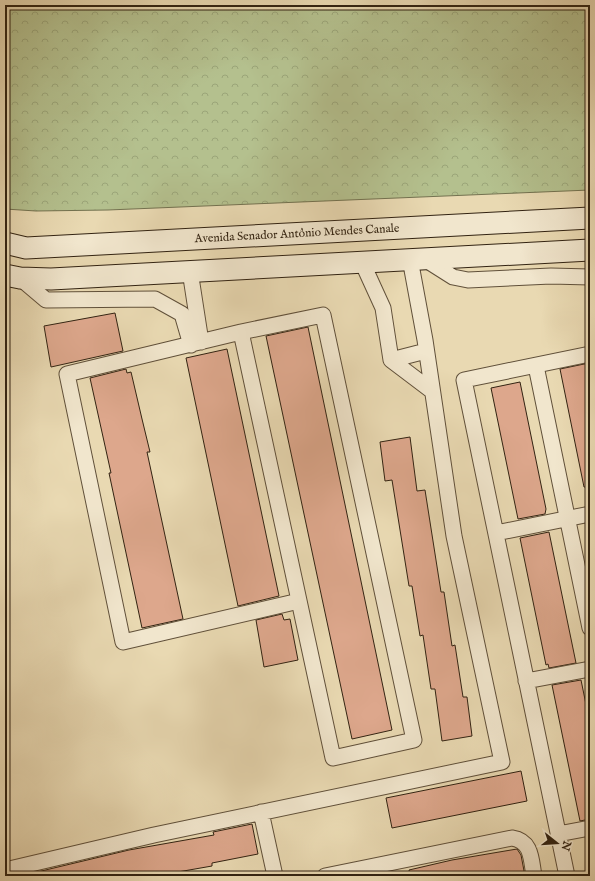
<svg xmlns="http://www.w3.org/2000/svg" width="595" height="881" viewBox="0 0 595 881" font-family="'IM FELL English',serif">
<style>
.forest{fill:url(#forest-crowns);stroke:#737250}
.building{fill:#dda78c;stroke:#322312}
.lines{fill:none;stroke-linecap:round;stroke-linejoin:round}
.minor-casing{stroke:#60503a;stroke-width:17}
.secondary-casing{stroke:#322312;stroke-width:23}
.minor{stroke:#f1e6cd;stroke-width:15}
.secondary{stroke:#f1e6cd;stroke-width:21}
.labels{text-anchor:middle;stroke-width:3;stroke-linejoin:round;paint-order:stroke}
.street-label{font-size:12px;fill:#322312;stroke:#f1e6cd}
</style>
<defs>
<pattern id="forest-crowns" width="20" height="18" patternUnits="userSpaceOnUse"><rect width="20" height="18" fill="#b4c08e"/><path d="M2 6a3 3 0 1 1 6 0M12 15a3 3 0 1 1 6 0" fill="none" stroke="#9ba579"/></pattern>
</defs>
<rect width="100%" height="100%" fill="#e9d9b2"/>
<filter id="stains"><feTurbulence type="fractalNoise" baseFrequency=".005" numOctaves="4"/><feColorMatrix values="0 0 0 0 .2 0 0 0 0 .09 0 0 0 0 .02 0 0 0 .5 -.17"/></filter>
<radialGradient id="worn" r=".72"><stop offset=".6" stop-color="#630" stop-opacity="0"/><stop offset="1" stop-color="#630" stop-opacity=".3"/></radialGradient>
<path class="forest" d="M5,5H590V190L108,210L36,211L5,209Z"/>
<path class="building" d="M115,313L123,351L51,367L44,326Z
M308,327L392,730L352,739L266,336Z
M227,349L279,596L238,606L186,358Z
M589,363L590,487H584L560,369Z
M126,369L127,373L131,372L142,419L150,452H147L183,619L142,628L109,473H111L90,378Z
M520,382L546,509L545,514L518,519L491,388Z
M410,437L417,491L425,490L441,592H444L452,646L455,645L463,697H467L472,736L442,741L435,689H431L423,635L420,636L412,586H409L392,480L385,481L380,442Z
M549,532L576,663L549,668L548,664L546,665L520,538Z
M282,614L284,620L290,619L298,660L264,667L256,620Z
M581,680L590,724V819L580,821L552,685Z
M521,771L527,801L392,828L386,798Z
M252,824L258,854L212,863V866L155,876H33V873L129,850L214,835L213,832Z
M517,849L521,855L525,876H410L409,870L452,860Z"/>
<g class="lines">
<defs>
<path id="minor" d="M423,258L453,277L468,280L551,276L590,277
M362,262L383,308L391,360L432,391
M190,271L201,342
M20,278L46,300L155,299L182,314L191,345
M241,332L333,758L414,740L323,315L241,332L67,374L123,642L299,601
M391,360L426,351
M536,366L590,628
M496,533L590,514
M526,681L590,669
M261,812L275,876
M558,834L590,828
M5,870L154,835L502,762L454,536L425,340L410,259
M325,876L512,838C532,841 531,859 534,876
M567,876L464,380L590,354"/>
<path id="secondary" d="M5,243L26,248L590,218
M5,275L20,278L51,279L590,250"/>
</defs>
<use href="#minor" class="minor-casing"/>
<use href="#secondary" class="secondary-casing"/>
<use href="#minor" class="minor"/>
<use href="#secondary" class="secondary"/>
</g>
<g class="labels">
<g class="street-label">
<text transform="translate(297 233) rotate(-3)" y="4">Avenida Senador Antônio Mendes Canale</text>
</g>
</g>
<rect width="595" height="881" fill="none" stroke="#e9d9b2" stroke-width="20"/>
<rect x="6" y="6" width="583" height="869" fill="none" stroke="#322312" stroke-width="2"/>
<rect x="10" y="10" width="575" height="861" fill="none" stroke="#322312"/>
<g transform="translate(557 843) rotate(107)" stroke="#f1e6cd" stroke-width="3" paint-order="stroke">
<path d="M0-3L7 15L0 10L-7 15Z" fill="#322312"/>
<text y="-6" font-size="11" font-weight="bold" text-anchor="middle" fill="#322312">N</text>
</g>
<rect width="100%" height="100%" filter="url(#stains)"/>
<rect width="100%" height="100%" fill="url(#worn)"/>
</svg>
